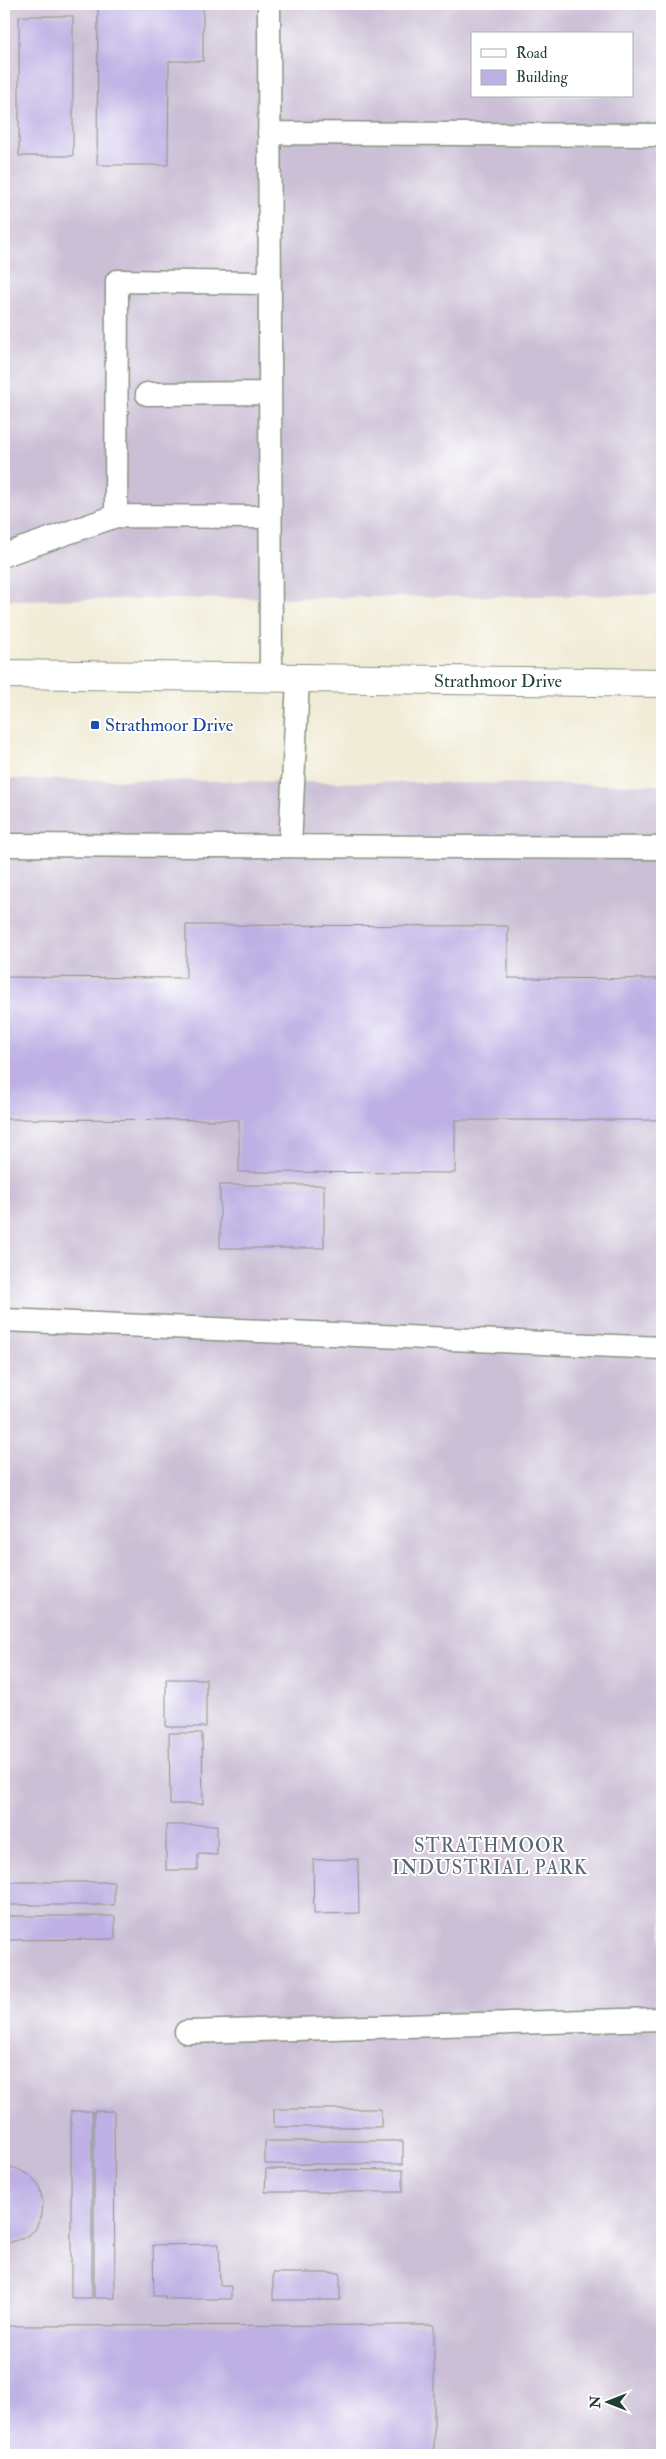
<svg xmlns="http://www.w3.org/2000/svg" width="666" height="2459" viewBox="0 0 666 2459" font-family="'IM FELL Double Pica',serif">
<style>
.industrial{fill:#cbbfd5;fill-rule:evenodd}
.building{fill:#beb0e4}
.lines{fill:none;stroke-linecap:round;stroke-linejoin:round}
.service-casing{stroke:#889484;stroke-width:25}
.minor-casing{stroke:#889484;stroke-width:30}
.service{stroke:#fff;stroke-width:22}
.minor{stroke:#fff;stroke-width:28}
.transit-dot{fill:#1a4fb4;stroke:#fff;stroke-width:2}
.labels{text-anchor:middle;stroke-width:4;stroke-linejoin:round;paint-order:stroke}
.street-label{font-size:18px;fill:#1f3d34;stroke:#fff}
.transit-label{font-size:18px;fill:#164399;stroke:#fff;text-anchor:start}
.neighbourhood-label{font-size:19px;letter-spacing:1px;fill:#576572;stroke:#fff}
</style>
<rect width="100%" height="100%" fill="#fff"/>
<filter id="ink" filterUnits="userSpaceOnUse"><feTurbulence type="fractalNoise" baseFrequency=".02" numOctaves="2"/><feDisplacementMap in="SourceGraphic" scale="10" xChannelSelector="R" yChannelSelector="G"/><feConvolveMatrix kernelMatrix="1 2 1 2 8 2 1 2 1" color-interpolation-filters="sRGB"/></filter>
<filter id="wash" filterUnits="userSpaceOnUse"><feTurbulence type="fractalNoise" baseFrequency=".0096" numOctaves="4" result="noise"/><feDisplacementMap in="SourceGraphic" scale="20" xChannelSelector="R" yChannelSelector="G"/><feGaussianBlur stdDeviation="1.12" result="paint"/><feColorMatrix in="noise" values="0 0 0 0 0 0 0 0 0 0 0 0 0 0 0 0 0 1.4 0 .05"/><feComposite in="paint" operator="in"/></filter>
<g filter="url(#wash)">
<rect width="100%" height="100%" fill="#f0ebd5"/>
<path class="industrial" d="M4,4H662V595L4,600ZM472,34H632V96H472Z
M4,779L662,785V2455H4Z"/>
<g id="blocks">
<path class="building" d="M98,4H203V61H169L168,165H97Z
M19,16H73V156H19Z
M186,925L508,926V978L662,979V1120H455V1173L239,1172V1120L4,1119V977L186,978Z
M220,1185H324V1248H220Z
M166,1679H206V1727H166Z
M169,1733H202L203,1804H170Z
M166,1825H217V1855L198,1854V1870H166Z
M358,1859L359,1913L314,1914L313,1860Z
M4,1882H114V1905H4Z
M4,1916H115V1939L4,1940Z
M274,2109H381V2127H274Z
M71,2111H92V2298H71Z
M94,2111H114L115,2298H94Z
M265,2141H403V2164H265Z
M4,2167L15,2168L28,2174L39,2186L43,2202L42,2215L35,2230L24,2238L8,2243H4Z
M266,2169L403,2170V2192H265Z
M219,2244L220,2286H231V2299H165V2296H154L153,2245Z
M273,2273H340V2300H273Z
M434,2325V2455H4V2326Z"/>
</g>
</g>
<g filter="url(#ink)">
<use href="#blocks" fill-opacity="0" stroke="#889484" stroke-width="1"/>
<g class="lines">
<defs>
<path id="service" d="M269,4L271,677
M269,133L662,135
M147,394L270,393
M116,516L117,281L270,283
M4,555L116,516L270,517
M4,845L662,848
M290,846L298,680
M4,1320L662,1348
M186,2032L662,2019"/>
<path id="minor" d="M4,674L662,683"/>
</defs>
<use href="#service" class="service-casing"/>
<use href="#minor" class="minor-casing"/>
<use href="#service" class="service"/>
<use href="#minor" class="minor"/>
</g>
</g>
<rect class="transit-dot" x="90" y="720" width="10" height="10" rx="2.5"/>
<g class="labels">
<g class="street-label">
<text x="498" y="687">Strathmoor Drive</text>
</g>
<g class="transit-label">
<text x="105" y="731">Strathmoor Drive</text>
</g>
<g class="neighbourhood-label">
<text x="490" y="1852">STRATHMOOR<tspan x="490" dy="22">INDUSTRIAL PARK</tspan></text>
</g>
</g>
<rect width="666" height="2459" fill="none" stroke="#fff" stroke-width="20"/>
<rect x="471" y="32" width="162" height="65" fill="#ffffff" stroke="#a5b1ae"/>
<rect x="481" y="49" width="25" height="8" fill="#ffffff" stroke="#a5b1ae"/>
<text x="516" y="58" font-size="15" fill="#1f3d34">Road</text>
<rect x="481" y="70" width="25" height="15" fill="#beb0e4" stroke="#a5b1ae"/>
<text x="516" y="82" font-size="15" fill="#1f3d34">Building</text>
<g transform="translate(608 2402) rotate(270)" stroke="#ffffff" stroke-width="4" paint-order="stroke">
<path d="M0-4L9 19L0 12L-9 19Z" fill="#1f3d34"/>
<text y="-8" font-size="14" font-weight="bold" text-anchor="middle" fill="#1f3d34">N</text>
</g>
</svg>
